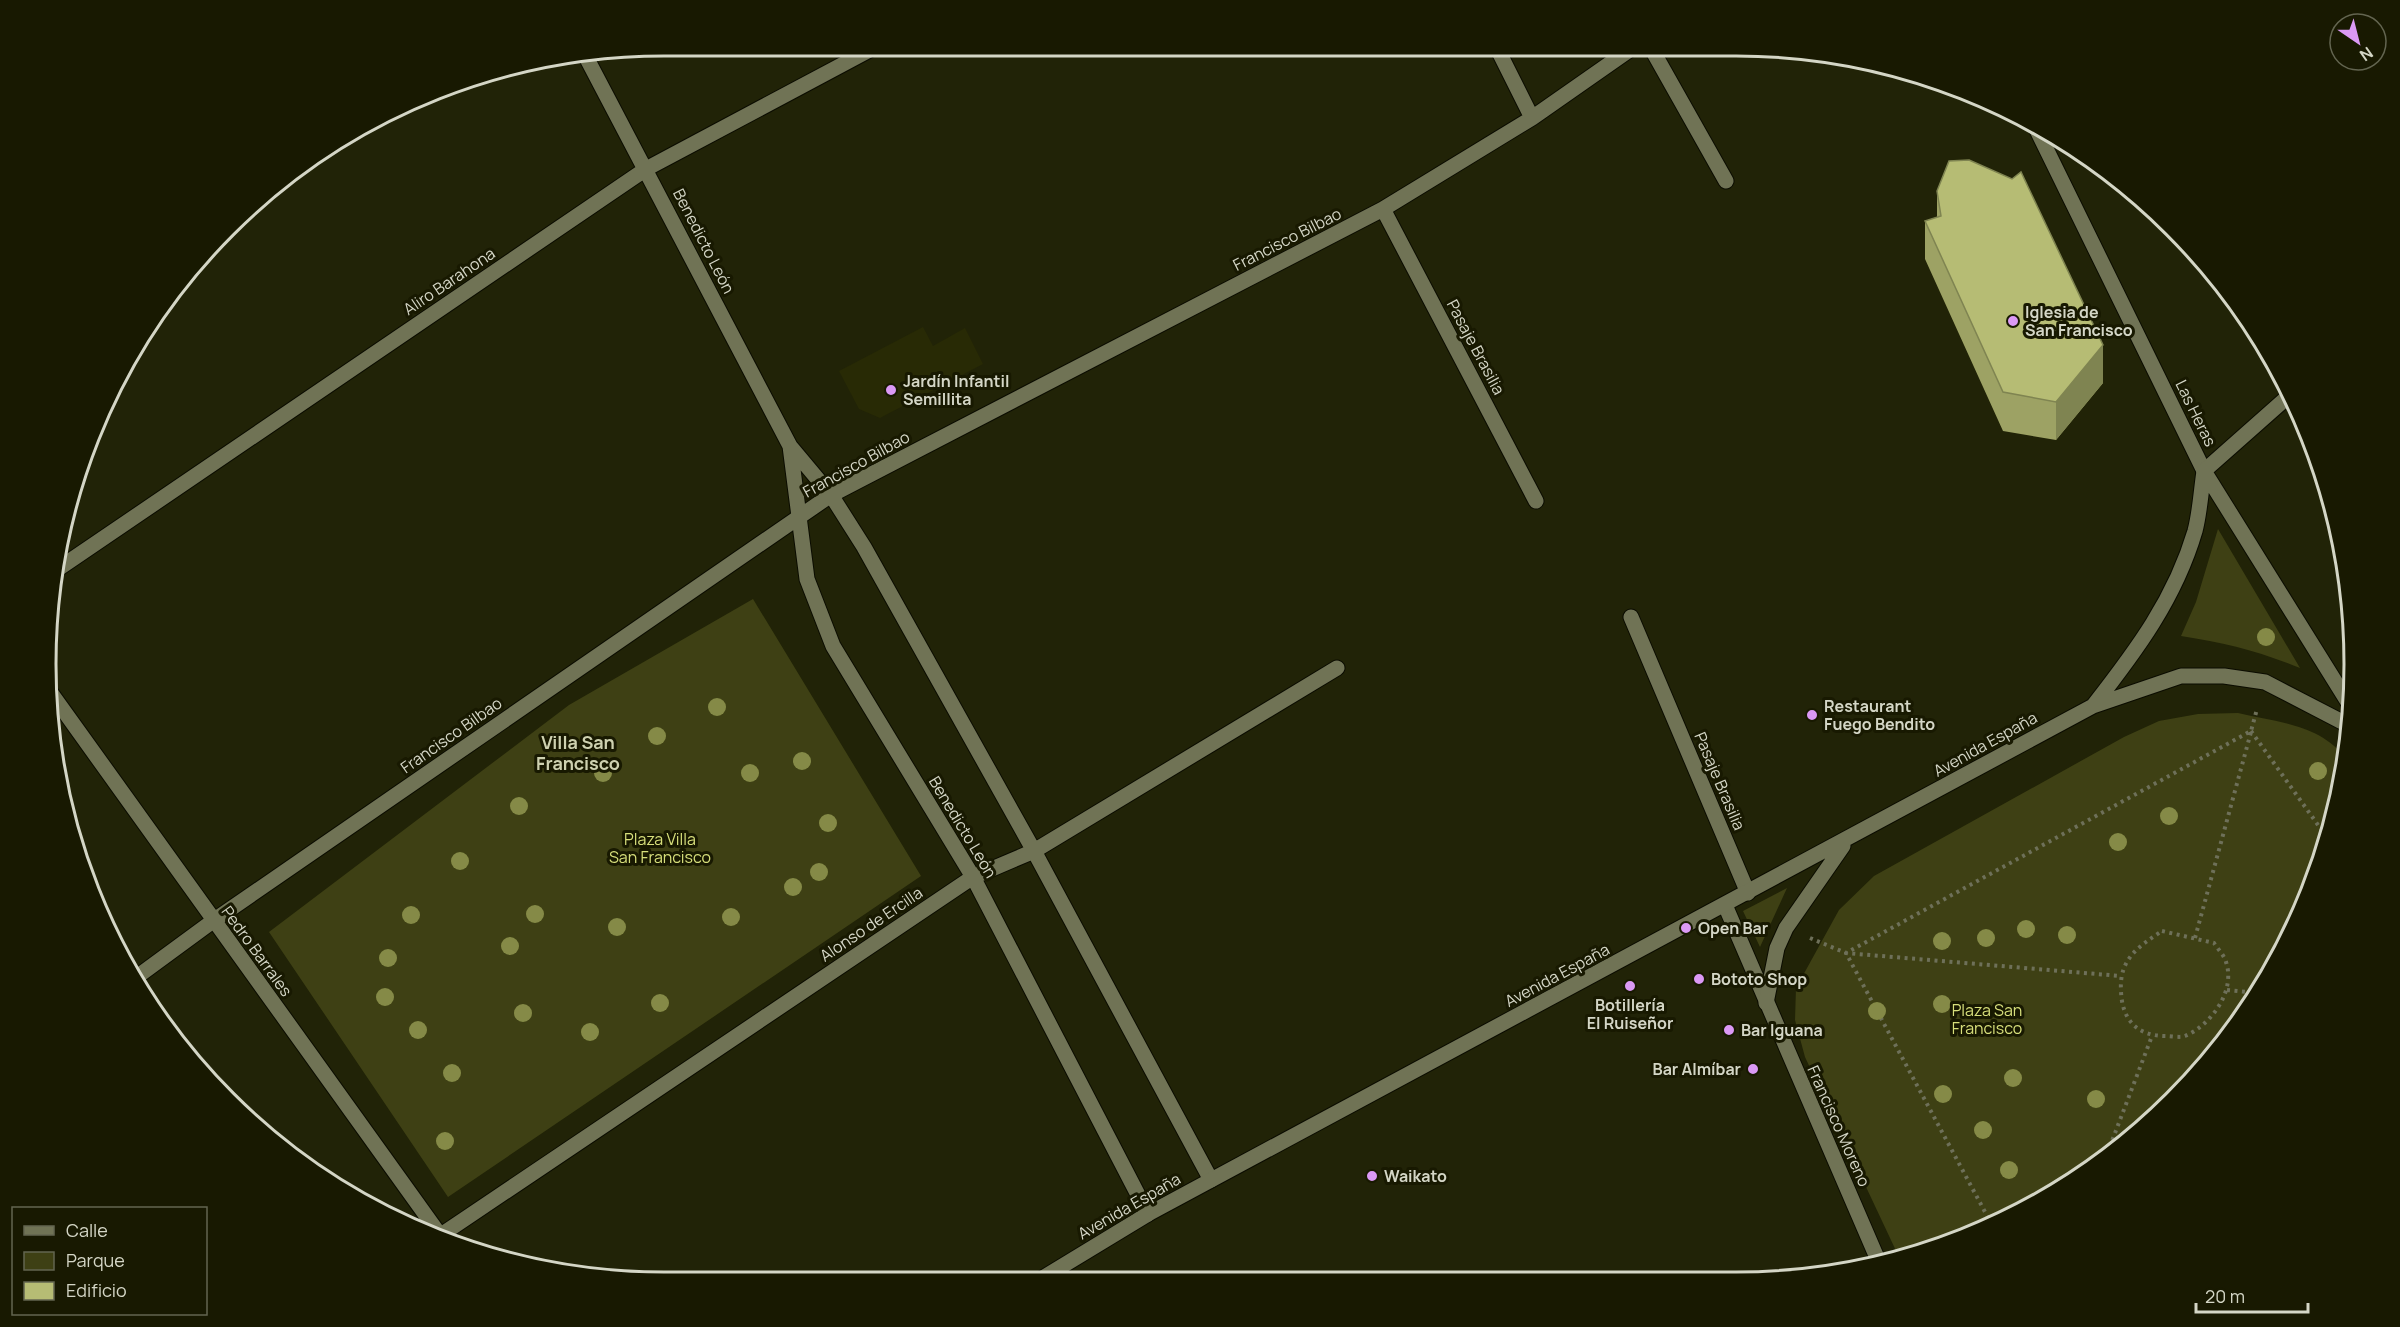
<svg xmlns="http://www.w3.org/2000/svg" width="2400" height="1327" viewBox="0 0 2400 1327" font-family="Manrope,sans-serif">
<style>
.built{fill:#282a05}
.green{fill:#3e4014}
.lines{fill:none;stroke-linecap:round;stroke-linejoin:round}
.street-casing{stroke:#0b0c00;stroke-width:17}
.secondary-casing{stroke:#0b0c00;stroke-width:17}
.path{stroke:#6e7059;stroke-width:4;stroke-dasharray:3 4.5;stroke-linecap:butt}
.street{stroke:#707355;stroke-width:15}
.secondary{stroke:#707355;stroke-width:15}
.tree{fill:#858a47}
.wall{fill:#9da264}
.shaded-wall{fill:#7f8451}
.building{fill:#b6bc74;stroke:#7f8451;stroke-width:1.5}
.poi-dot{fill:#db99f5;stroke:#181901;stroke-width:2}
.labels{text-anchor:middle;stroke-width:6;stroke-linejoin:round;paint-order:stroke}
.street-label{font-size:16px;fill:#d4d6c6;stroke:#181901}
.poi-label{font-size:16px;font-weight:bold;fill:#d4d6c6;stroke:#181901;text-anchor:start}
.park-label{font-size:16px;fill:#d7df7b;stroke:#181901}
.neighbourhood-label{font-size:18px;font-weight:bold;fill:#ced1b0;stroke:#181901}
.rim{fill:none;stroke:#d4d6c6;stroke-width:3}
</style>
<rect width="100%" height="100%" fill="#212307"/>
<path class="built" d="M923,327L933,346L965,328L983,364L880,418L859,409L839,371Z"/>
<path class="green" d="M2218,529L2300,668C2258,651 2226,643 2181,636L2196,602Z
M753,599L921,876L448,1197L269,932L569,705Z
M2238,713C2276,722 2321,724 2346,759L2322,862L2272,972L2201,1072L2080,1178L1973,1235L1898,1255L1805,1057L1795,1020L1796,988L1839,910L1874,876L2124,737L2159,721L2198,714Z
M1787,888L1760,947L1743,911Z"/>
<g class="lines">
<defs>
<path id="street" d="M1496,46L1532,118
M1650,46L1726,181
M584,53L790,446L831,495L864,547L1034,851L1211,1180
M2033,122L2204,471
M1383,209L1536,501
M790,446L807,579L833,646L973,877L1148,1214
M55,571L646,169L879,45
M1631,617L1748,893
M46,686L440,1235
M1725,905L1878,1260
M134,979L213,921L831,495L1383,209L1532,118L1635,46
M441,1235L973,877L1034,851L1337,668"/>
<path id="secondary" d="M2204,471L2351,707
M2204,471L2292,393
M2093,706C2136,651 2175,599 2195,531C2200,512 2201,491 2204,471
M1766,1003L1777,948L1786,928L1843,846
M1041,1279L1148,1214L2093,706L2181,676H2224L2265,682L2350,726"/>
</defs>
<use href="#street" class="street-casing"/>
<use href="#secondary" class="secondary-casing"/>
<path class="path" d="M2251,731L2328,839
M2162,931L2214,943C2217,948 2224,955 2226,962C2236,991 2211,1025 2185,1036C2180,1038 2172,1036 2166,1036C2137,1036 2122,1020 2121,991C2119,959 2138,947 2162,931Z
M1810,938L1846,953L2251,731L2257,709
M2195,938L2251,732
M2227,990L2258,993
M2107,1154L2152,1036
M1992,1225L1846,953L2120,976"/>
<use href="#street" class="street"/>
<use href="#secondary" class="secondary"/>
</g>
<g class="tree">
<circle cx="2266" cy="637" r="9"/>
<circle cx="717" cy="707" r="9"/>
<circle cx="657" cy="736" r="9"/>
<circle cx="802" cy="761" r="9"/>
<circle cx="2318" cy="771" r="9"/>
<circle cx="603" cy="773" r="9"/>
<circle cx="750" cy="773" r="9"/>
<circle cx="519" cy="806" r="9"/>
<circle cx="2169" cy="816" r="9"/>
<circle cx="828" cy="823" r="9"/>
<circle cx="2118" cy="842" r="9"/>
<circle cx="460" cy="861" r="9"/>
<circle cx="819" cy="872" r="9"/>
<circle cx="793" cy="887" r="9"/>
<circle cx="535" cy="914" r="9"/>
<circle cx="411" cy="915" r="9"/>
<circle cx="731" cy="917" r="9"/>
<circle cx="617" cy="927" r="9"/>
<circle cx="2026" cy="929" r="9"/>
<circle cx="2067" cy="935" r="9"/>
<circle cx="1986" cy="938" r="9"/>
<circle cx="1942" cy="941" r="9"/>
<circle cx="510" cy="946" r="9"/>
<circle cx="388" cy="958" r="9"/>
<circle cx="385" cy="997" r="9"/>
<circle cx="660" cy="1003" r="9"/>
<circle cx="1942" cy="1004" r="9"/>
<circle cx="1877" cy="1011" r="9"/>
<circle cx="523" cy="1013" r="9"/>
<circle cx="418" cy="1030" r="9"/>
<circle cx="590" cy="1032" r="9"/>
<circle cx="452" cy="1073" r="9"/>
<circle cx="2013" cy="1078" r="9"/>
<circle cx="1943" cy="1094" r="9"/>
<circle cx="2096" cy="1099" r="9"/>
<circle cx="1983" cy="1130" r="9"/>
<circle cx="445" cy="1141" r="9"/>
<circle cx="2009" cy="1170" r="9"/>
</g>
<path class="wall" d="M1937,191L2103,383L2056,440L2003,431L1925,259V221L1937,217Z"/>
<path class="shaded-wall" d="M2103,345V383L2056,440V402Z"/>
<path class="building" d="M1969,160L2012,179L2021,172L2103,345L2056,402L2003,392L1925,221L1941,216L1937,191L1949,161Z"/>
<g class="poi-dot">
<circle cx="2013" cy="321" r="6"/>
<circle cx="891" cy="390" r="6"/>
<circle cx="1812" cy="715" r="6"/>
<circle cx="1686" cy="928" r="6"/>
<circle cx="1699" cy="979" r="6"/>
<circle cx="1630" cy="986" r="6"/>
<circle cx="1729" cy="1030" r="6"/>
<circle cx="1753" cy="1069" r="6"/>
<circle cx="1372" cy="1176" r="6"/>
</g>
<g class="labels">
<g class="street-label">
<text transform="translate(1287 239) rotate(-27)" y="6">Francisco Bilbao</text>
<text transform="translate(704 241) rotate(63)" y="6">Benedicto León</text>
<text transform="translate(449 281) rotate(-34)" y="6">Aliro Barahona</text>
<text transform="translate(1476 347) rotate(62)" y="6">Pasaje Brasilia</text>
<text transform="translate(2196 413) rotate(64)" y="6">Las Heras</text>
<text transform="translate(856 464) rotate(-29)" y="6">Francisco Bilbao</text>
<text transform="translate(451 735) rotate(-35)" y="6">Francisco Bilbao</text>
<text transform="translate(1985 744) rotate(-29)" y="6">Avenida España</text>
<text transform="translate(1720 781) rotate(67)" y="6">Pasaje Brasilia</text>
<text transform="translate(963 827) rotate(59)" y="6">Benedicto León</text>
<text transform="translate(871 924) rotate(-34)" y="6">Alonso de Ercilla</text>
<text transform="translate(257 951) rotate(54)" y="6">Pedro Barrales</text>
<text transform="translate(1557 975) rotate(-28)" y="6">Avenida España</text>
<text transform="translate(1839 1126) rotate(66)" y="6">Francisco Moreno</text>
<text transform="translate(1129 1206) rotate(-30)" y="6">Avenida España</text>
</g>
<g class="poi-label">
<text x="2025" y="318">Iglesia de<tspan x="2025" dy="18">San Francisco</tspan></text>
<text x="903" y="387">Jardín Infantil<tspan x="903" dy="18">Semillita</tspan></text>
<text x="1824" y="712">Restaurant<tspan x="1824" dy="18">Fuego Bendito</tspan></text>
<text x="1698" y="934">Open Bar</text>
<text x="1711" y="985">Bototo Shop</text>
<text x="1630" y="1011" text-anchor="middle">Botillería<tspan x="1630" dy="18">El Ruiseñor</tspan></text>
<text x="1741" y="1036">Bar Iguana</text>
<text x="1741" y="1075" text-anchor="end">Bar Almíbar</text>
<text x="1384" y="1182">Waikato</text>
</g>
<g class="park-label">
<text x="660" y="845">Plaza Villa<tspan x="660" dy="18">San Francisco</tspan></text>
<text x="1987" y="1016">Plaza San<tspan x="1987" dy="18">Francisco</tspan></text>
</g>
<g class="neighbourhood-label">
<text x="578" y="749">Villa San<tspan x="578" dy="21">Francisco</tspan></text>
</g>
</g>
<path d="M0 0H2400V1327H0ZM664 56H1736A608 608 0 0 1 2344 664V664A608 608 0 0 1 1736 1272H664A608 608 0 0 1 56 664V664A608 608 0 0 1 664 56Z" fill="#181901" fill-rule="evenodd"/>
<path class="rim" d="M664 56H1736A608 608 0 0 1 2344 664V664A608 608 0 0 1 1736 1272H664A608 608 0 0 1 56 664V664A608 608 0 0 1 664 56Z"/>
<rect x="12" y="1207" width="195" height="108" fill="#181901" stroke="#636550" stroke-width="1.5"/>
<rect x="24" y="1226" width="30" height="9" fill="#707355" stroke="#636550" stroke-width="1.5"/>
<text x="66" y="1237" font-size="18" fill="#d4d6c6">Calle</text>
<rect x="24" y="1252" width="30" height="18" fill="#3e4014" stroke="#636550" stroke-width="1.5"/>
<text x="66" y="1267" font-size="18" fill="#d4d6c6">Parque</text>
<rect x="24" y="1282" width="30" height="18" fill="#b6bc74" stroke="#636550" stroke-width="1.5"/>
<text x="66" y="1297" font-size="18" fill="#d4d6c6">Edificio</text>
<g transform="translate(2358 42) rotate(145)"><circle r="28" fill="#181901" stroke="#636550" stroke-width="1.5"/>
<path d="M0-4.5L10 22L0 15L-10 22Z" fill="#db99f5"/>
<text y="-9" font-size="16" font-weight="bold" text-anchor="middle" fill="#d4d6c6">N</text>
</g>
<path d="M2196 1303v9h112v-9" fill="none" stroke="#d4d6c6" stroke-width="3"/>
<text x="2205" y="1303" font-size="18" fill="#d4d6c6" stroke="#181901" stroke-width="4.5" paint-order="stroke">20 m</text>
</svg>
